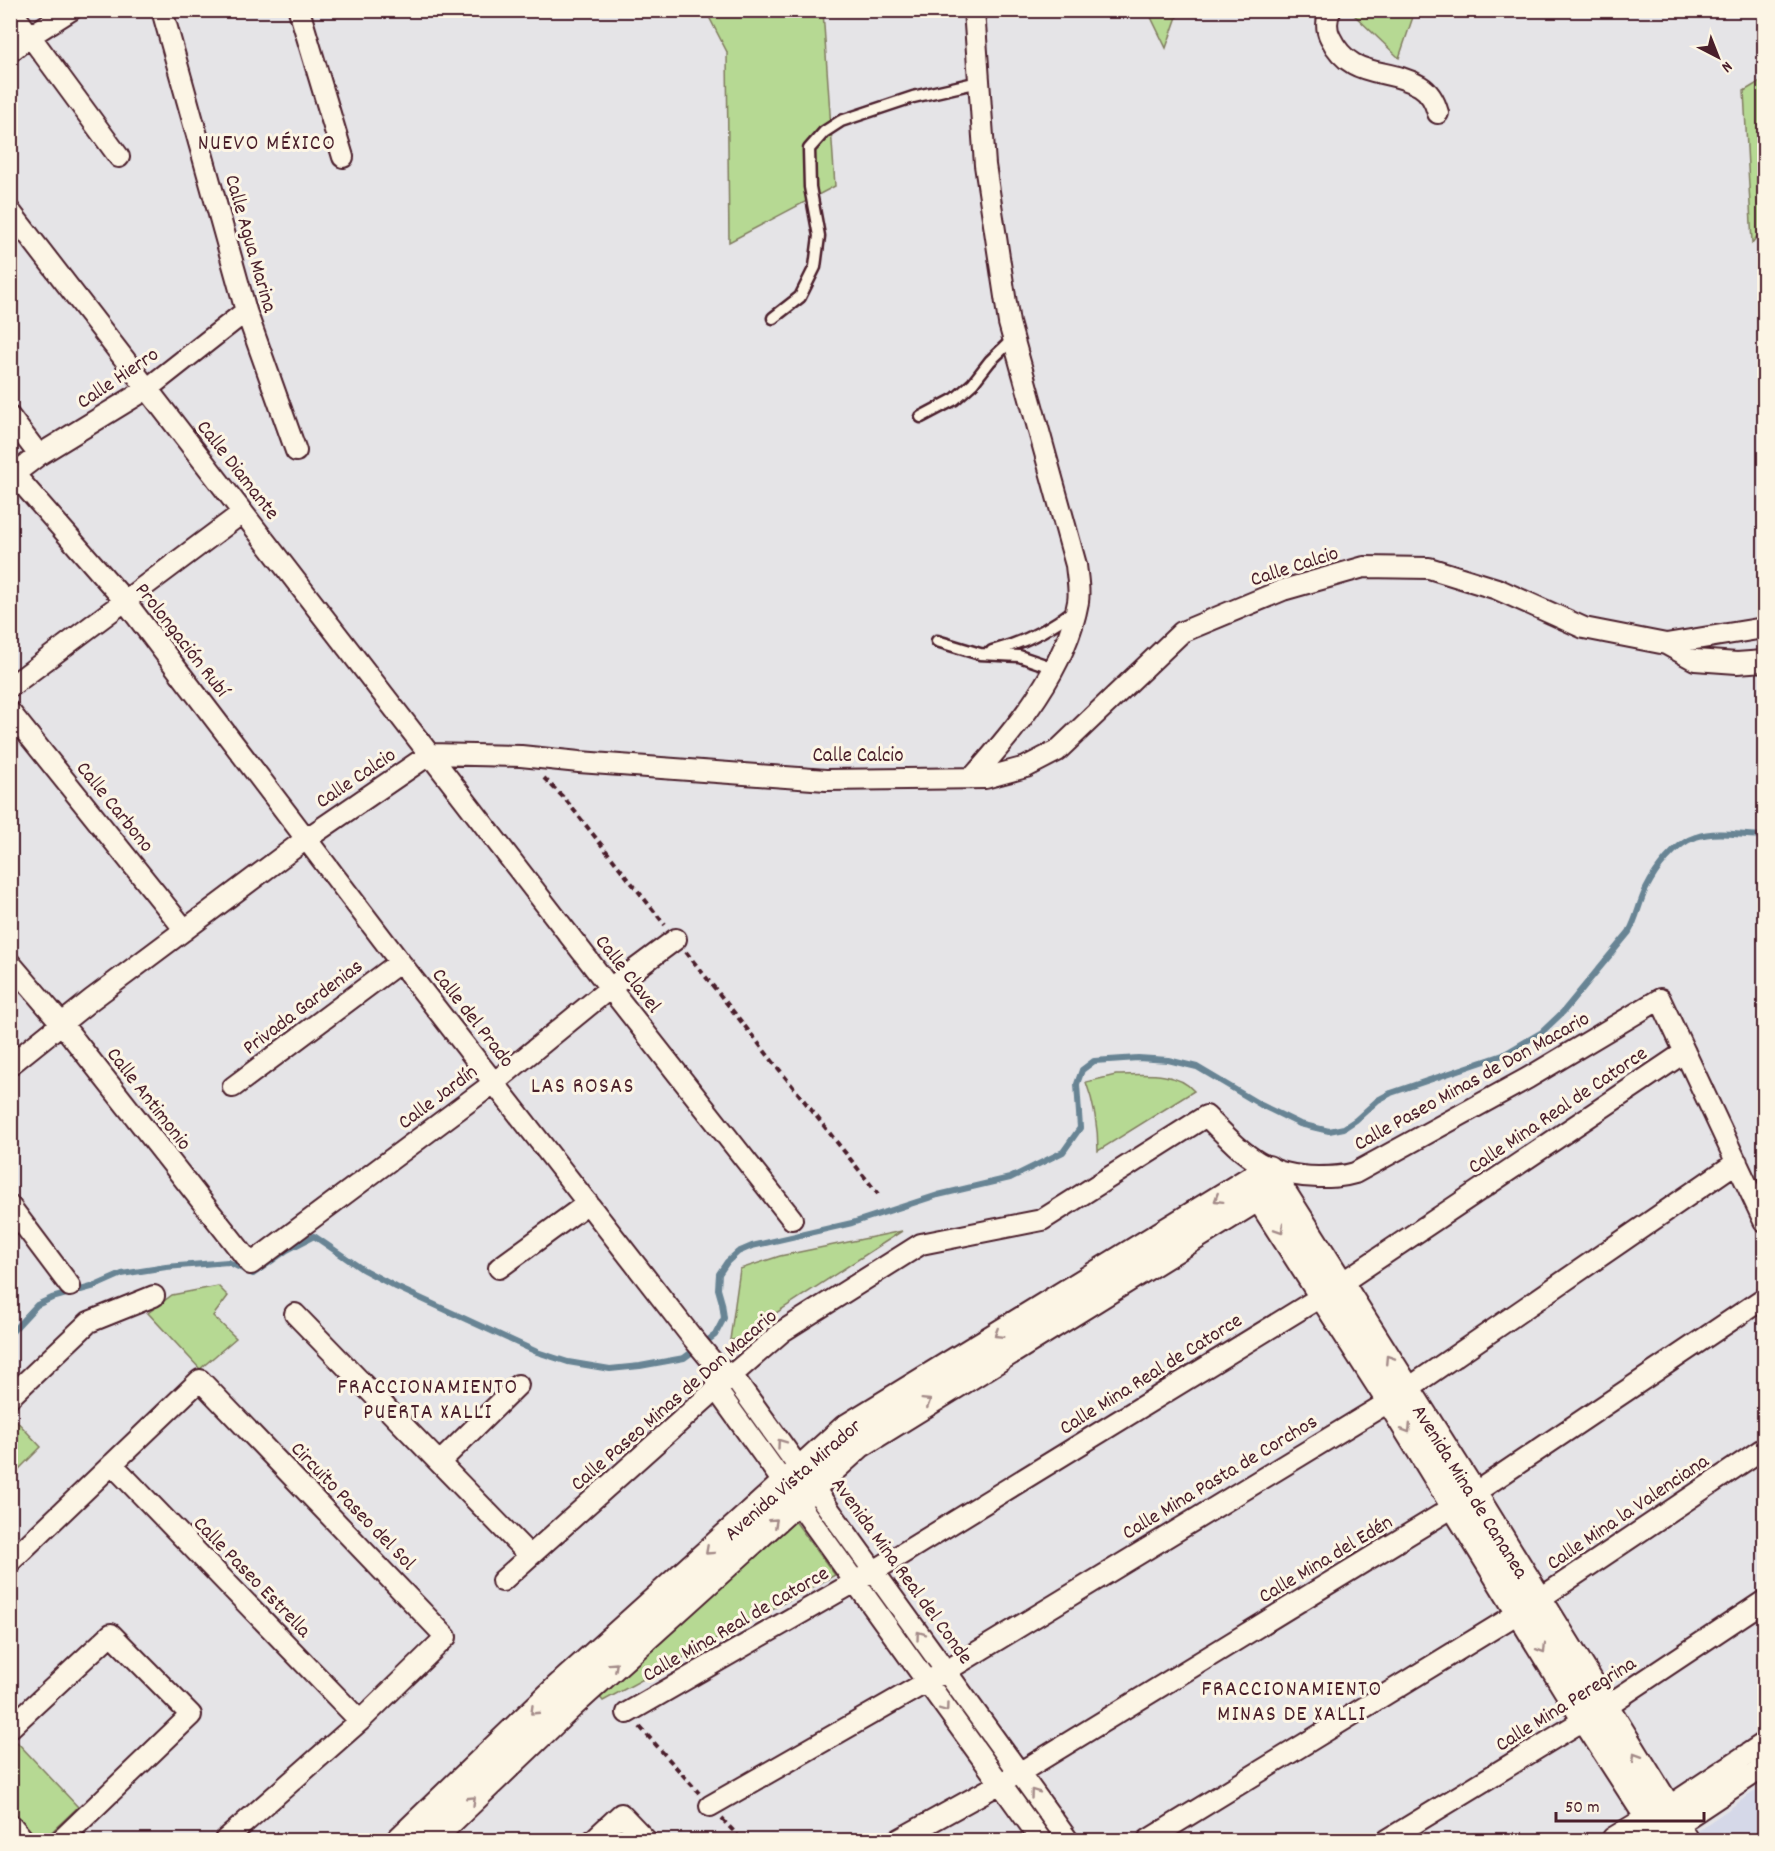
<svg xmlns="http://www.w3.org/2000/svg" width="1775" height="1851" viewBox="0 0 1775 1851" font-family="Dekko,sans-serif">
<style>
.built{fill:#d5d8e8}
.green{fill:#b6d993;stroke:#807c5f;stroke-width:1.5}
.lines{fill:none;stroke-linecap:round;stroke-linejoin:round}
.stream{stroke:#678494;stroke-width:6}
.service-casing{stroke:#4a1f2b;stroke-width:15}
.minor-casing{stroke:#4a1f2b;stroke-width:24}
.tertiary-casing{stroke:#4a1f2b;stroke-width:30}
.path{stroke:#4a1f2b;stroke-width:4;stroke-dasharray:6 4.5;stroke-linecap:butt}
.service{stroke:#fcf5e5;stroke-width:10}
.minor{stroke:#fcf5e5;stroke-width:20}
.tertiary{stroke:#fcf5e5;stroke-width:26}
.oneway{stroke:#a38a88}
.labels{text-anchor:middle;stroke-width:6;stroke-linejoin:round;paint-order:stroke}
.street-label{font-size:21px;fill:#4a1f2b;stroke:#fcf5e5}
.neighbourhood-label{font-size:22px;letter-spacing:1.5px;fill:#4a1f2b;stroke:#fcf5e5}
</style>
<rect width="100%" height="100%" fill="#e5e4e7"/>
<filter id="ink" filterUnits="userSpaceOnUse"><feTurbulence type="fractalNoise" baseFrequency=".0167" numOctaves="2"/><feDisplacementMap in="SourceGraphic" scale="12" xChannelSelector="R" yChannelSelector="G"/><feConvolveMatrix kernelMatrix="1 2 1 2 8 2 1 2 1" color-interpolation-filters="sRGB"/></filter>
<g filter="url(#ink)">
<path class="built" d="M1764,1785V1840H1699L1694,1833Z"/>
<path class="green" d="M706,11H823L835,186L729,242L727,52Z
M1148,11H1179L1166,48Z
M1350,11H1415L1399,58Z
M1764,79V228L1752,243L1744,91Z
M1116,1075C1142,1075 1176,1070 1194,1091L1098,1151C1098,1126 1095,1106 1086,1082Z
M902,1231L759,1324L741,1339L730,1340L740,1269L780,1256Z
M218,1286L228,1296L213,1316L236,1338L200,1369L148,1313L172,1295Z
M11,1415L41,1447L11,1477L10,1416Z
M795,1521L835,1575L603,1701L599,1696Z
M16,1741L78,1807L43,1840H36L11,1808V1746Z"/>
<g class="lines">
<path class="stream" d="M10,1334L37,1305L52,1298L95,1286L122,1274L166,1267L228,1262L253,1274L287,1250L314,1236L362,1269L396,1287L537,1352L568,1362L610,1369L640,1366L684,1358L715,1335L724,1318L722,1303L718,1289L719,1274L727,1262L738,1252L752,1246L852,1223L938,1195L1010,1178L1063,1152L1080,1128L1077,1084L1082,1070L1094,1061L1138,1058L1168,1060L1197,1067L1261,1105L1300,1124L1329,1131L1344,1128L1356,1120L1378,1100L1391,1093L1503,1055L1542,1032L1563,1012L1629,932C1637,918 1639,903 1646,889C1655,871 1675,843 1696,837C1717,830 1743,836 1764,836"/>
<defs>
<path id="service" d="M773,318L800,297L815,267L819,236L810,187L809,149L824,132L841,121L913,97L979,82
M921,417L955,399L973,383L990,361L1013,339
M937,641L980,654L1019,656L1054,668
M992,651C1024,643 1049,630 1074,610"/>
<path id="minor" d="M11,10L119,157
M162,10L246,311L296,451
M299,10L343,157
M1331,10C1326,18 1326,29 1330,37C1351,81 1386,66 1420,86C1430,92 1435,102 1438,113
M10,52L30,36L71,10
M10,211L610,988L792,1219
M10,417L39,455
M14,474L125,601L400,962L691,1336L716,1366L732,1375L1068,1840
M10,477L39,455L147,389L246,311
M1666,644L1764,628
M10,687L242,513
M10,712L185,930
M972,778C1016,729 1066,669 1078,602C1080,590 1077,576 1076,565L1009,323L985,165L974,10
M10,963L62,1024L251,1264L495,1082L610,988L676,939
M10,1065L91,1000L306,839L430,754L521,756L579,762L826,780L985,778L1026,767L1057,751L1182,632L1283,590L1364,567L1429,568L1497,589L1584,628L1666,644L1695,660L1737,663L1764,661
M233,1087L400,962
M10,1206L70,1286
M499,1268L588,1203
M295,1314L530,1556
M716,1378V1389L1041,1840
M10,1397L89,1322L154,1296
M440,1462L518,1385
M112,1464L360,1721
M10,1562L200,1380L446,1637L360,1721L225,1840
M502,1581L724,1382L783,1331L921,1244L1042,1220L1206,1116C1243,1153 1262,1176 1318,1177C1331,1177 1342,1177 1355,1173L1528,1078L1660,999L1764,1221
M627,1713L874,1571L1322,1296L1685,1052
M10,1728L111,1634L191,1715L61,1840
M710,1806L946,1671L1390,1401L1737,1162
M1668,1807L1764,1743
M593,1840L621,1814L646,1840
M898,1840L1019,1773L1455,1506L1764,1298
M1148,1840L1520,1612L1764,1448
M1387,1840L1605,1707L1764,1601
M1688,1840L1678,1824L1764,1767"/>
<path id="tertiary" d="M1250,1183L1390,1401L1585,1719L1660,1835
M10,1828L20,1840
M400,1840L557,1689L846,1428L1268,1169L1473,1493L1678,1824L1652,1840
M430,1840L572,1704L859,1445L1259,1197L1279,1187
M1615,1840L1663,1811"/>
</defs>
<use href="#service" class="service-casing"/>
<use href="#minor" class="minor-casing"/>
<use href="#tertiary" class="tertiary-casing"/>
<path class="path" d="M544,778L565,799L665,925
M686,952L878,1194
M640,1727L699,1793
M722,1819L742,1840"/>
<use href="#service" class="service"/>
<use href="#minor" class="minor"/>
<use href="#tertiary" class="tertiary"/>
</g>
<defs><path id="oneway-chevron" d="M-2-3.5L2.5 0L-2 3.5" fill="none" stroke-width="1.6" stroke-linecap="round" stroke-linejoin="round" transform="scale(1.5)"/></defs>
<g class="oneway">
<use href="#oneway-chevron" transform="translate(1218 1199) rotate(148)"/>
<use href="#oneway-chevron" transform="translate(1280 1229) rotate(57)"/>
<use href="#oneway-chevron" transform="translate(998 1334) rotate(148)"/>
<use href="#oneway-chevron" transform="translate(1389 1359) rotate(-123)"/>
<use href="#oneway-chevron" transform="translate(927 1402) rotate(-32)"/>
<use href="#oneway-chevron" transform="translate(1407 1429) rotate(58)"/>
<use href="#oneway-chevron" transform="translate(781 1443) rotate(-126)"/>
<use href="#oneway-chevron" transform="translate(774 1522) rotate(-42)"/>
<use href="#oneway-chevron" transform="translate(709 1551) rotate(138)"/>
<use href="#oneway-chevron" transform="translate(920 1635) rotate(-126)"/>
<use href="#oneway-chevron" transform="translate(1542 1649) rotate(58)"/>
<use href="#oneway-chevron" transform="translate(614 1666) rotate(-42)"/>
<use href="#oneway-chevron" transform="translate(945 1708) rotate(54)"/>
<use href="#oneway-chevron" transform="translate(534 1711) rotate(136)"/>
<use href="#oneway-chevron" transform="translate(1636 1757) rotate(-122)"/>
<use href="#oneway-chevron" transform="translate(1034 1793) rotate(-126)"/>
<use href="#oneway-chevron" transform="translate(472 1800) rotate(-44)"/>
</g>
</g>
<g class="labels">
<g class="street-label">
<text transform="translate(252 243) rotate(74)" y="7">Calle Agua Marina</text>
<text transform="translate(117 377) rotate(-34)" y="7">Calle Hierro</text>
<text transform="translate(239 469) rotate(52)" y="7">Calle Diamante</text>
<text transform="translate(1294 565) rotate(-18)" y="7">Calle Calcio</text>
<text transform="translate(183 639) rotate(52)" y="7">Prolongación Rubí</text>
<text x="858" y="761">Calle Calcio</text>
<text transform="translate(355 777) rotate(-34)" y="7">Calle Calcio</text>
<text transform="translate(116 806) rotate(51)" y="7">Calle Carbono</text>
<text transform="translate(629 973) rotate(52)" y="7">Calle Clavel</text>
<text transform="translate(302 1006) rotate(-37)" y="7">Privada Gardenias</text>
<text transform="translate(474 1017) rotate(52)" y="7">Calle del Prado</text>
<text transform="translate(1471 1080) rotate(-29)" y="7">Calle Paseo Minas de Don Macario</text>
<text transform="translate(437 1096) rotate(-37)" y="7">Calle Jardín</text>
<text transform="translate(150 1098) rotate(52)" y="7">Calle Antimonio</text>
<text transform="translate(1557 1109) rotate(-34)" y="7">Calle Mina Real de Catorce</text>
<text transform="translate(1150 1373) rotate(-32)" y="7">Calle Mina Real de Catorce</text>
<text transform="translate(673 1399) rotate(-41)" y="7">Calle Paseo Minas de Don Macario</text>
<text transform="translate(1219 1476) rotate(-31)" y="7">Calle Mina Pasta de Corchos</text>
<text transform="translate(792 1479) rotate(-41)" y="7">Avenida Vista Mirador</text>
<text transform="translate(1471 1491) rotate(58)" y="7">Avenida Mina de Cananea</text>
<text transform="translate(354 1505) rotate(46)" y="7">Circuito Paseo del Sol</text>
<text transform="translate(1627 1511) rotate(-34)" y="7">Calle Mina la Valenciana</text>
<text transform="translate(1325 1558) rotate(-31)" y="7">Calle Mina del Edén</text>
<text transform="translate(903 1570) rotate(54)" y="7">Avenida Mina Real del Conde</text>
<text transform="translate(253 1576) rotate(46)" y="7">Calle Paseo Estrella</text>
<text transform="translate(735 1623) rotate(-30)" y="7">Calle Mina Real de Catorce</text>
<text transform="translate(1565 1703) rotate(-32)" y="7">Calle Mina Peregrina</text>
</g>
<g class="neighbourhood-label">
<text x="267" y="149">NUEVO MÉXICO</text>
<text x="583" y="1092">LAS ROSAS</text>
<text x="428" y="1393">FRACCIONAMIENTO<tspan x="428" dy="25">PUERTA XALLI</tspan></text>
<text x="1292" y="1695">FRACCIONAMIENTO<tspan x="1292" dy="25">MINAS DE XALLI</tspan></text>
</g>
</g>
<rect width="1775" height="1851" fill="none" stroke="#fcf5e5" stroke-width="36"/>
<rect x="18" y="18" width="1739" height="1815" fill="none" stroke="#4a1f2b" stroke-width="2" filter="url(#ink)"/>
<g transform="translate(1718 57) rotate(138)" stroke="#fcf5e5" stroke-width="4.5" paint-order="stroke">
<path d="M0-4.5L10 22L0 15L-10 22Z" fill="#4a1f2b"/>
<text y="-9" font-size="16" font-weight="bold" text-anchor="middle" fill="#4a1f2b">N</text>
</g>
<path d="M1556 1812v9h148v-9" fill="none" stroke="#4a1f2b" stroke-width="3"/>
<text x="1565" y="1812" font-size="18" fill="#4a1f2b" stroke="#fcf5e5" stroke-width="4.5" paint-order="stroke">50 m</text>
</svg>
